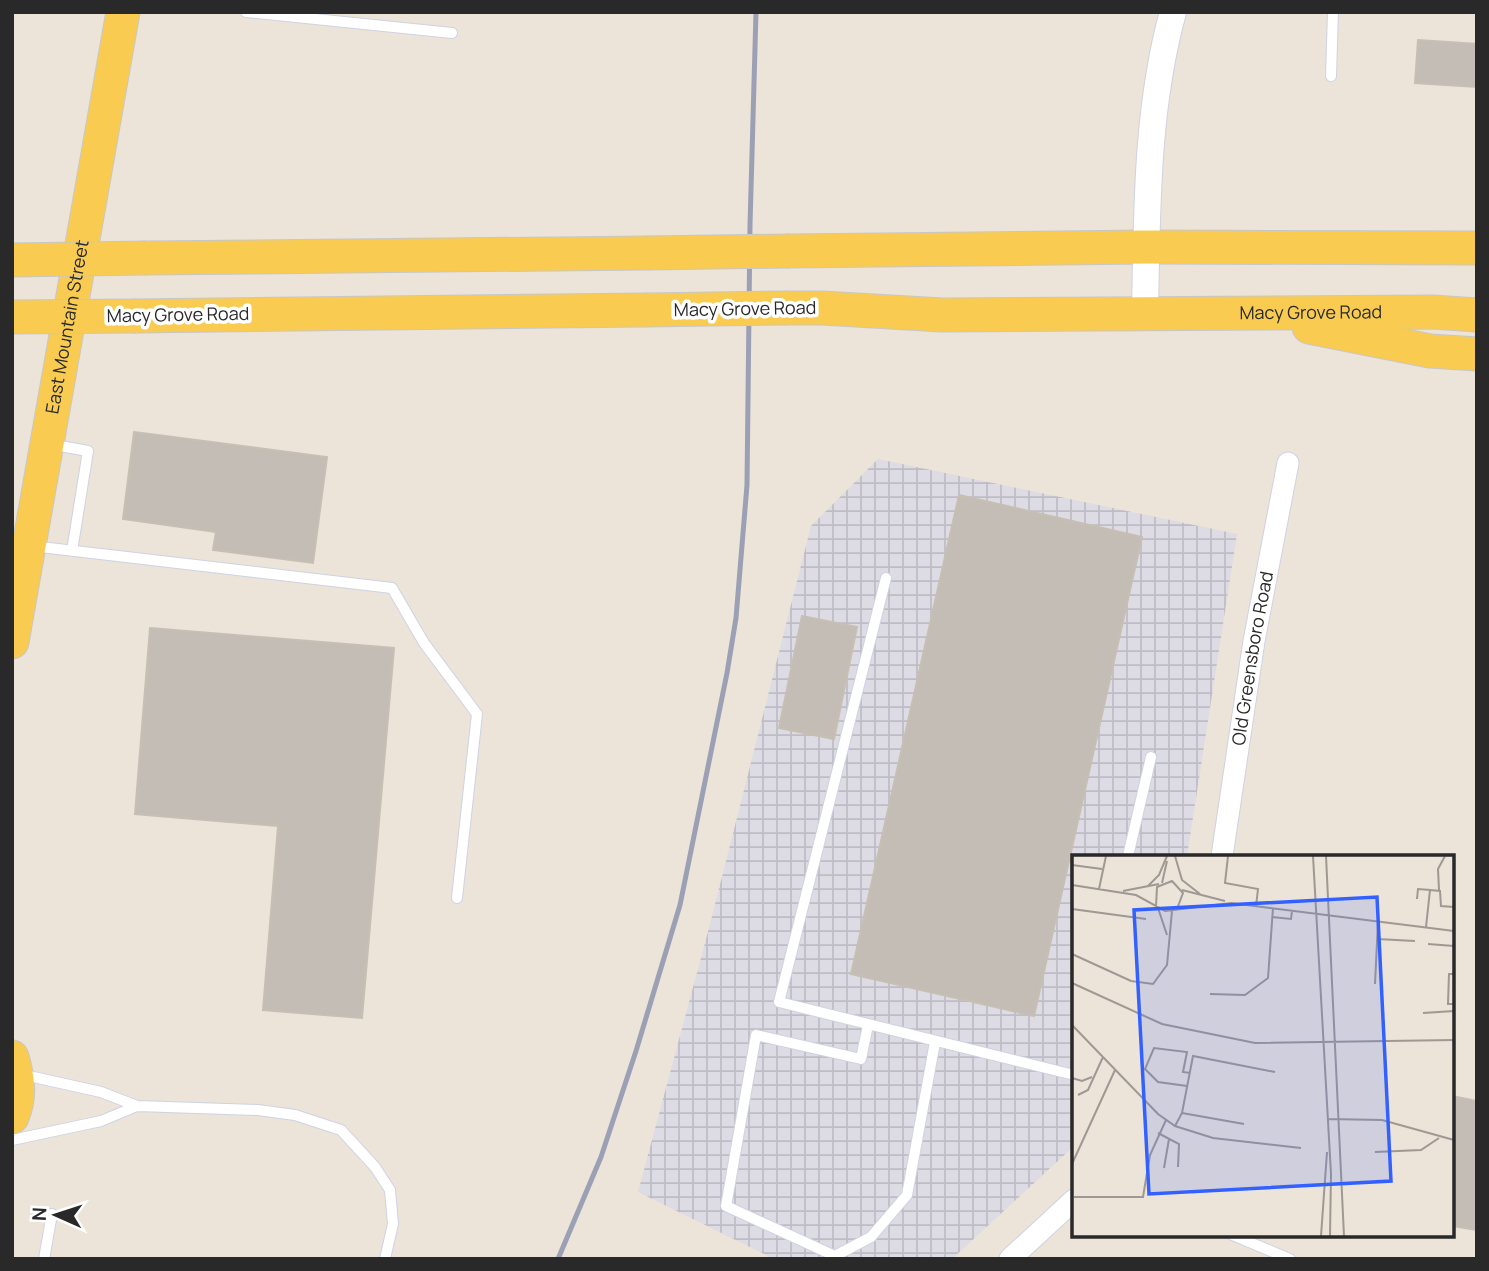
<svg xmlns="http://www.w3.org/2000/svg" width="1489" height="1271" viewBox="0 0 1489 1271" font-family="Manrope,sans-serif">
<style>
.industrial{fill:url(#industrial-grid)}
.building{fill:#c4bdb6;stroke:#c7bfb3;stroke-width:2}
.lines{fill:none;stroke-linecap:round;stroke-linejoin:round}
.service-casing{stroke:#ced3e3;stroke-width:12}
.minor-casing{stroke:#ced3e3;stroke-width:23}
.tertiary-casing{stroke:#ced3e3;stroke-width:28}
.primary-casing{stroke:#c7c7c7;stroke-width:35}
.service{stroke:#fff;stroke-width:10}
.minor{stroke:#fff;stroke-width:21}
.tertiary{stroke:#fff;stroke-width:26}
.primary{stroke:#f9cc51;stroke-width:33}
.rail{stroke:#9ca0b5;stroke-width:5}
.primary-bridge-casing{stroke:#c7c7c7;stroke-width:35;stroke-linecap:butt}
.primary-bridge{stroke:#f9cc51;stroke-width:33}
.labels{text-anchor:middle;stroke-width:7;stroke-linejoin:round;paint-order:stroke}
.street-label{font-size:18px;fill:#292929;stroke:#fff}
.inset-road{fill:none;stroke:#9e9993;stroke-width:2}
.view{fill:#3361ff;fill-opacity:0.15;stroke:#3361ff;stroke-width:3.5}
.inset-edge{fill:none;stroke:#292929;stroke-width:3.5}
</style>
<defs>
<pattern id="industrial-grid" width="8" height="8" patternUnits="userSpaceOnUse" patternTransform="scale(1.75)"><rect width="8" height="8" fill="#dddbe4"/><path d="M0 4h8M4 0v8" fill="none" stroke="#bebcc4"/></pattern>
</defs>
<rect width="100%" height="100%" fill="#ece3d9"/>
<path class="industrial" d="M878,459L1237,534L1187,856H1074V1146L952,1259H774L638,1192L709,928L811,526Z"/>
<path class="building" d="M1418,40L1477,44V87L1415,83Z
M134,432L327,457L313,563L213,550L216,532L123,519Z
M959,495L1142,537L1034,1016L851,974Z
M802,616L857,627L834,739L779,728Z
M150,628L394,648L362,1018L263,1010L278,826L135,814Z
M1452,1096L1477,1101V1230L1452,1226Z"/>
<g class="lines">
<defs>
<path id="service" d="M246,12L452,33
M1331,76L1333,12
M49,444L88,451L72,551
M32,546L392,588L424,643L477,714L457,898
M886,578L779,1002L1074,1075
M1128,856L1151,757
M868,1025L861,1059L756,1035L726,1206L835,1256L871,1237L907,1195L935,1042
M20,1074L101,1092L137,1106L258,1110L295,1115L341,1130L375,1167L390,1190L393,1224L385,1259
M12,1140L101,1121L137,1106
M1230,1234L1290,1259
M44,1259L52,1214"/>
<g id="minor">
<path id="s1" d="M1222,856L1254,641L1288,463"/>
<path d="M1010,1259L1074,1200"/>
</g>
<path id="tertiary" d="M1145,313C1147,213 1146,110 1173,12"/>
<g id="primary">
<path d="M789,251L1146,247L1477,248"/>
<path d="M146,258L647,253"/>
<path id="s2" d="M788,308H822L942,315L1433,312L1477,315"/>
<path d="M136,316L646,310"/>
<path d="M1309,327L1430,351L1477,354"/>
<path id="s3" d="M12,642L123,12"/>
<path d="M12,1057C18,1077 21,1097 12,1117"/>
</g>
</defs>
<use href="#service" class="service-casing"/>
<use href="#minor" class="minor-casing"/>
<use href="#tertiary" class="tertiary-casing"/>
<use href="#primary" class="primary-casing"/>
<use href="#service" class="service"/>
<use href="#minor" class="minor"/>
<use href="#tertiary" class="tertiary"/>
<use href="#primary" class="primary"/>
<path class="rail" d="M558,1259L601,1157L636,1051L680,905L727,673L736,618L747,485L750,225L756,12"/>
<defs>
<path id="primary-bridge" d="M647,253L789,251
M13,260L146,258
M646,310L788,308
M12,317L136,316"/>
</defs>
<use href="#primary-bridge" class="primary-bridge-casing"/>
<use href="#primary-bridge" class="primary-bridge"/>
</g>
<g class="labels">
<g class="street-label">
<text transform="translate(745 309) rotate(-1)" y="6">Macy Grove Road</text>
<text dy="6" stroke="none"><textPath href="#s2" startOffset="523">Macy Grove Road</textPath></text>
<text transform="translate(178 315) rotate(-1)" y="6">Macy Grove Road</text>
<text dy="6" stroke="none"><textPath href="#s3" startOffset="320">East Mountain Street</textPath></text>
<text dy="6" stroke="none"><textPath href="#s1" startOffset="200">Old Greensboro Road</textPath></text>
</g>
</g>
<g transform="translate(1072 855)">
<rect width="382" height="382" fill="#ece3d9"/>
<path class="inset-road" d="M103,1L110,25L128,39M156,1L153,28L186,34L184,51M241,1L259,319L258,381M254,1L272,381M0,10L30,14M90,28L95,6M0,30L64,40L93,56L159,48L382,76M76,31L87,20L95,1M27,34L34,1M110,35L153,46M358,35L368,36L369,51L382,52M367,35L366,14L373,1M51,36L87,29M345,44L346,34L358,35L354,72M84,51L85,32L100,26L111,38L105,54M86,53L95,80M0,54L74,64M200,62L219,64L220,56M305,84L343,86M356,89L382,91M0,99L59,126L81,129L95,110L100,56M382,119H377L376,149H382M0,128L90,169L183,188L382,185M303,129L306,66M138,139L173,140L196,123L201,53M351,158L382,156M0,170L86,259L103,271L141,283L229,293M0,223L10,226L20,222M115,231L86,227L73,214L82,193L115,197L111,217L118,218M6,240L16,235L31,202M110,258L172,269M256,264L310,265L382,285M103,271L110,258L121,201L203,217M86,278L107,289L106,312M303,297L349,295L367,283M0,309L43,215M92,313L97,284M2,342H71L78,300L94,265M249,381L255,297"/>
<path class="view" d="M305,42L319,326L77,339L62,55Z"/>
<rect width="382" height="382" class="inset-edge"/>
</g>
<rect width="1489" height="1271" fill="none" stroke="#292929" stroke-width="28"/>
<g transform="translate(56 1215) rotate(273)" stroke="#ffffff" stroke-width="5" paint-order="stroke">
<path d="M0-5L12 26L0 18L-12 26Z" fill="#292929"/>
<text y="-10" font-size="19" font-weight="bold" text-anchor="middle" fill="#292929">N</text>
</g>
</svg>
